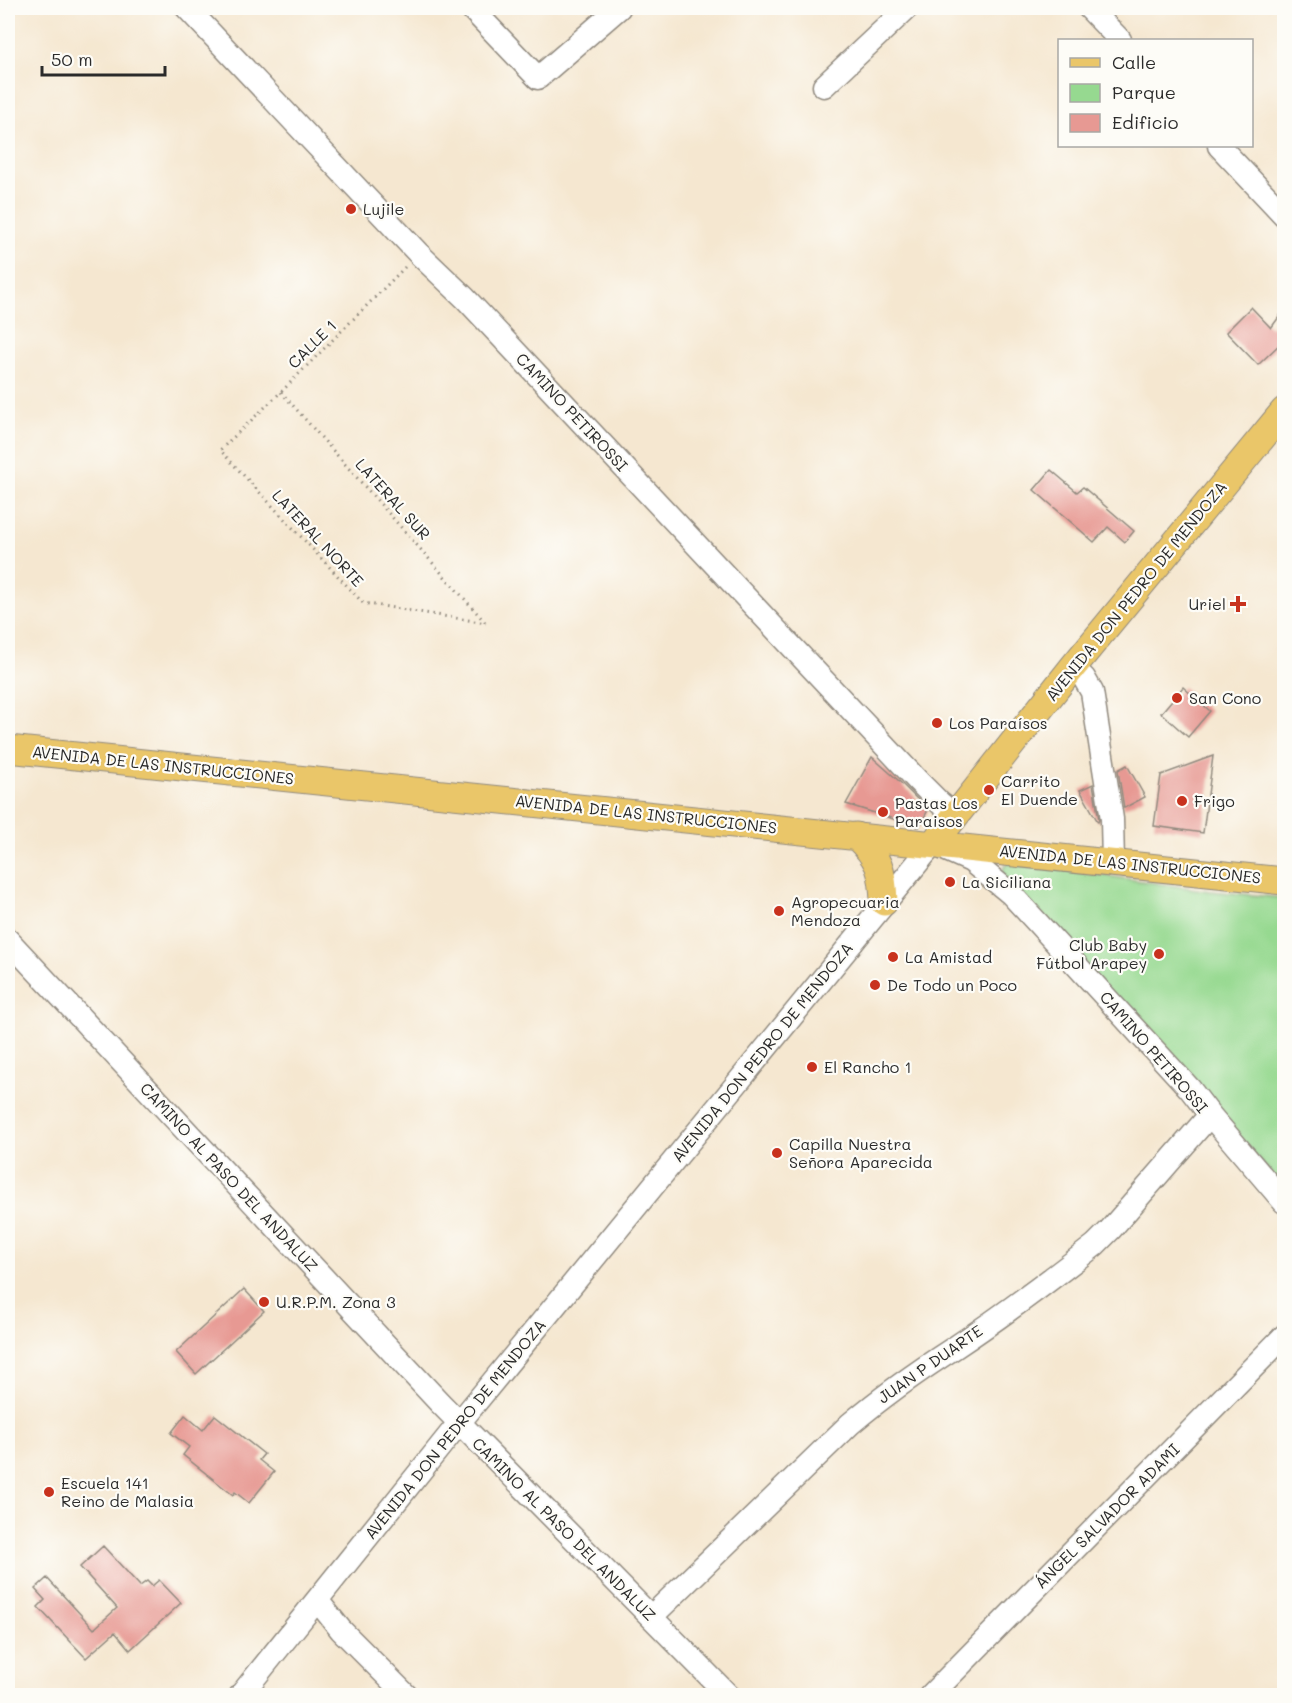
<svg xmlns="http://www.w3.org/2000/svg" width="1292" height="1703" viewBox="0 0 1292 1703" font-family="Mali,sans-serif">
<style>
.green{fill:#96d990;stroke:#60825e;stroke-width:1.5}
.building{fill:#e79993}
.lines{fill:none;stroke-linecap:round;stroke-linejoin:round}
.minor-casing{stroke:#90897e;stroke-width:25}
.major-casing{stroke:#90897e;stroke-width:29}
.path{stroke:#90897e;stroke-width:3;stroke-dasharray:1.5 4.5;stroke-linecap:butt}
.minor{stroke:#fff;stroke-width:22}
.major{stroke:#eac669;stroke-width:27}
.poi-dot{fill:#c8321e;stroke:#fdfcf7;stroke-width:2}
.labels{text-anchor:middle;stroke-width:4.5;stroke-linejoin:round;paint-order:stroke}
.poi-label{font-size:16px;fill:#2b2b2b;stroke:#fdfcf7;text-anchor:start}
.street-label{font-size:16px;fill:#2b2b2b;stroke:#fdfcf7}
</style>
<rect width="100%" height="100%" fill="#fdfcf7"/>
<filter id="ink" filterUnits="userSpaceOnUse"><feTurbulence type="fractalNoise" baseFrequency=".0167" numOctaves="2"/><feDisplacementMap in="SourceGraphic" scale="12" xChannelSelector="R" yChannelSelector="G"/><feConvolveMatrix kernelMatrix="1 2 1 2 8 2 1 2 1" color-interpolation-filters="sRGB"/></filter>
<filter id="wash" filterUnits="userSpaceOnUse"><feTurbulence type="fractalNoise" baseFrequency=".008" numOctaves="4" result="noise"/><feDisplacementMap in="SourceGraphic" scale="24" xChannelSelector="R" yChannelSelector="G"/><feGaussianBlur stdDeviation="1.35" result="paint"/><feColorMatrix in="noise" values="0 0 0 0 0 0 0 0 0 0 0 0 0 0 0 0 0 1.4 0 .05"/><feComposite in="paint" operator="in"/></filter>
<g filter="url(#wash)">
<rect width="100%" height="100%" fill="#f5e7d0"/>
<path class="green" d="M1012,862L1210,891L1284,898V1188L1002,875L1004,866Z"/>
<g id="blocks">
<path class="building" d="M1251,307L1271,328L1284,310V340L1258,365L1226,332Z
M1051,470L1077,492L1083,487L1134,531L1125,542L1108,527L1094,542L1034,490Z
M1183,687L1210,711L1188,737L1161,713Z
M1213,756L1203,833L1154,826L1161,775Z
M872,757L899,781L928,810L919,827L846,804Z
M1127,765L1145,797L1124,808L1118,770Z
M1093,784L1099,820L1098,822L1080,790Z
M244,1289L264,1311L196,1374L176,1352Z
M185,1415L203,1430L215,1415L264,1454L259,1460L274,1472L249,1503L235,1492L233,1495L183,1455L189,1447L171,1433Z
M103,1546L140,1586L147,1581L152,1586L159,1580L181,1603L130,1650L115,1632L86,1658L38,1607L45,1600L35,1589L47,1578L94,1629L117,1608L80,1567Z"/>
</g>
</g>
<g filter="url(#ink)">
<use href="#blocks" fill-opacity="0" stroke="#90897e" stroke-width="1.5"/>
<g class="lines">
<defs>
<path id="minor" d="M187,8L419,254L465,298L918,781L940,803L956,816
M471,8L538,78L619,8
M1089,8L1120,40
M824,86L907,8
M1219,146L1284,215
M1073,667L1084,678L1092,692L1112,819L1113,863
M8,940L440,1403L729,1696
M317,1600L341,1630L407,1696
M651,1617L850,1424C883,1396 917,1372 954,1348C1002,1316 1049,1281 1095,1245L1110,1230L1210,1115
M240,1696L459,1423L933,844L971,861L1011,894L1190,1089L1210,1115L1284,1202
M930,1696L1284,1336"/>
<path id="major" d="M8,749L1284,881
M856,836C879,858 883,870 884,902
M933,844L1073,667L1284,411"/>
</defs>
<use href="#minor" class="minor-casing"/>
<use href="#major" class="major-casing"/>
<path class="path" d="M405,267L281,392L220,450L363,603L486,623
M281,392L485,622"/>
<use href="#minor" class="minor"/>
<use href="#major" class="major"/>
</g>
</g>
<g class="poi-dot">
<circle cx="351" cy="209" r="6"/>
<path d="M1235 595h6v6h6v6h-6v6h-6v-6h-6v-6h6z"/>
<circle cx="1177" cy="698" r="6"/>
<circle cx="937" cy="723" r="6"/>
<circle cx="989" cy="790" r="6"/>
<circle cx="1182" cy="801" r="6"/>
<circle cx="883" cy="812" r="6"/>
<circle cx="950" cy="882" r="6"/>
<circle cx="779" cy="911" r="6"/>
<circle cx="1159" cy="954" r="6"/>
<circle cx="893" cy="957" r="6"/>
<circle cx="875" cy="985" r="6"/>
<circle cx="812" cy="1067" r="6"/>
<circle cx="777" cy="1153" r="6"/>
<circle cx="264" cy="1302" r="6"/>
<circle cx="49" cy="1492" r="6"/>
</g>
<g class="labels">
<g class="poi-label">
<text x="363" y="215">Lujile</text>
<text x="1226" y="610" text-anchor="end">Uriel</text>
<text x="1189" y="704">San Cono</text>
<text x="949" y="729">Los Paraísos</text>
<text x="1001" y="787">Carrito<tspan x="1001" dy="18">El Duende</tspan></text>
<text x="1194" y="807">Frigo</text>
<text x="895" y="809">Pastas Los<tspan x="895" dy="18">Paraisos</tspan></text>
<text x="962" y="888">La Siciliana</text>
<text x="791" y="908">Agropecuaria<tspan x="791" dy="18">Mendoza</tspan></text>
<text x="1147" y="951" text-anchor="end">Club Baby<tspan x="1147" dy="18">Fútbol Arapey</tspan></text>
<text x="905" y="963">La Amistad</text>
<text x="887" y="991">De Todo un Poco</text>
<text x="824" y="1073">El Rancho 1</text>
<text x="789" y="1150">Capilla Nuestra<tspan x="789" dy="18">Señora Aparecida</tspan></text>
<text x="276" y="1308">U.R.P.M. Zona 3</text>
<text x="61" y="1489">Escuela 141<tspan x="61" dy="18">Reino de Malasia</tspan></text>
</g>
<g class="street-label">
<text transform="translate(312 344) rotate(-45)" y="6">CALLE 1</text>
<text transform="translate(572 412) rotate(47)" y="6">CAMINO PETIROSSI</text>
<text transform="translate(393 499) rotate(48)" y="6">LATERAL SUR</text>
<text transform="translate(318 538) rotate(47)" y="6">LATERAL NORTE</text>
<text transform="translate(1136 591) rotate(-51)" y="6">AVENIDA DON PEDRO DE MENDOZA</text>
<text transform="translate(163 765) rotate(6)" y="6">AVENIDA DE LAS INSTRUCCIONES</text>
<text transform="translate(646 814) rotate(6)" y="6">AVENIDA DE LAS INSTRUCCIONES</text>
<text transform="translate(1130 864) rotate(6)" y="6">AVENIDA DE LAS INSTRUCCIONES</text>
<text transform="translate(762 1052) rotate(-51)" y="6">AVENIDA DON PEDRO DE MENDOZA</text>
<text transform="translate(1154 1052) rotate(49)" y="6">CAMINO PETIROSSI</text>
<text transform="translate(229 1177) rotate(47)" y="6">CAMINO AL PASO DEL ANDALUZ</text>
<text transform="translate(930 1364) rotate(-35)" y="6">JUAN P DUARTE</text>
<text transform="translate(455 1429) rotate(-51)" y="6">AVENIDA DON PEDRO DE MENDOZA</text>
<text transform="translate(1107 1516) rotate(-45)" y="6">ÁNGEL SALVADOR ADAMI</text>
<text transform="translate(564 1529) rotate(45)" y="6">CAMINO AL PASO DEL ANDALUZ</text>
</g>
</g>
<rect width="1292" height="1703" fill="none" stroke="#fdfcf7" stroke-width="30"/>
<rect x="1058" y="39" width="195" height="108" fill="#fdfcf7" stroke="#a9a8a5" stroke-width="1.5"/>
<rect x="1070" y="58" width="30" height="9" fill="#eac669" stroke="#a9a8a5" stroke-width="1.5"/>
<text x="1112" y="69" font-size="18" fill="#2b2b2b">Calle</text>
<rect x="1070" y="84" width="30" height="18" fill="#96d990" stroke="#a9a8a5" stroke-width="1.5"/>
<text x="1112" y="99" font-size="18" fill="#2b2b2b">Parque</text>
<rect x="1070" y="114" width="30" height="18" fill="#e79993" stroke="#a9a8a5" stroke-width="1.5"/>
<text x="1112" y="129" font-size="18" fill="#2b2b2b">Edificio</text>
<path d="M42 66v9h123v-9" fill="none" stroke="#2b2b2b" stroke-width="3"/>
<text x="51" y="66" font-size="18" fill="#2b2b2b" stroke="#fdfcf7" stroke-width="4.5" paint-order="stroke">50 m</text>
</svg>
